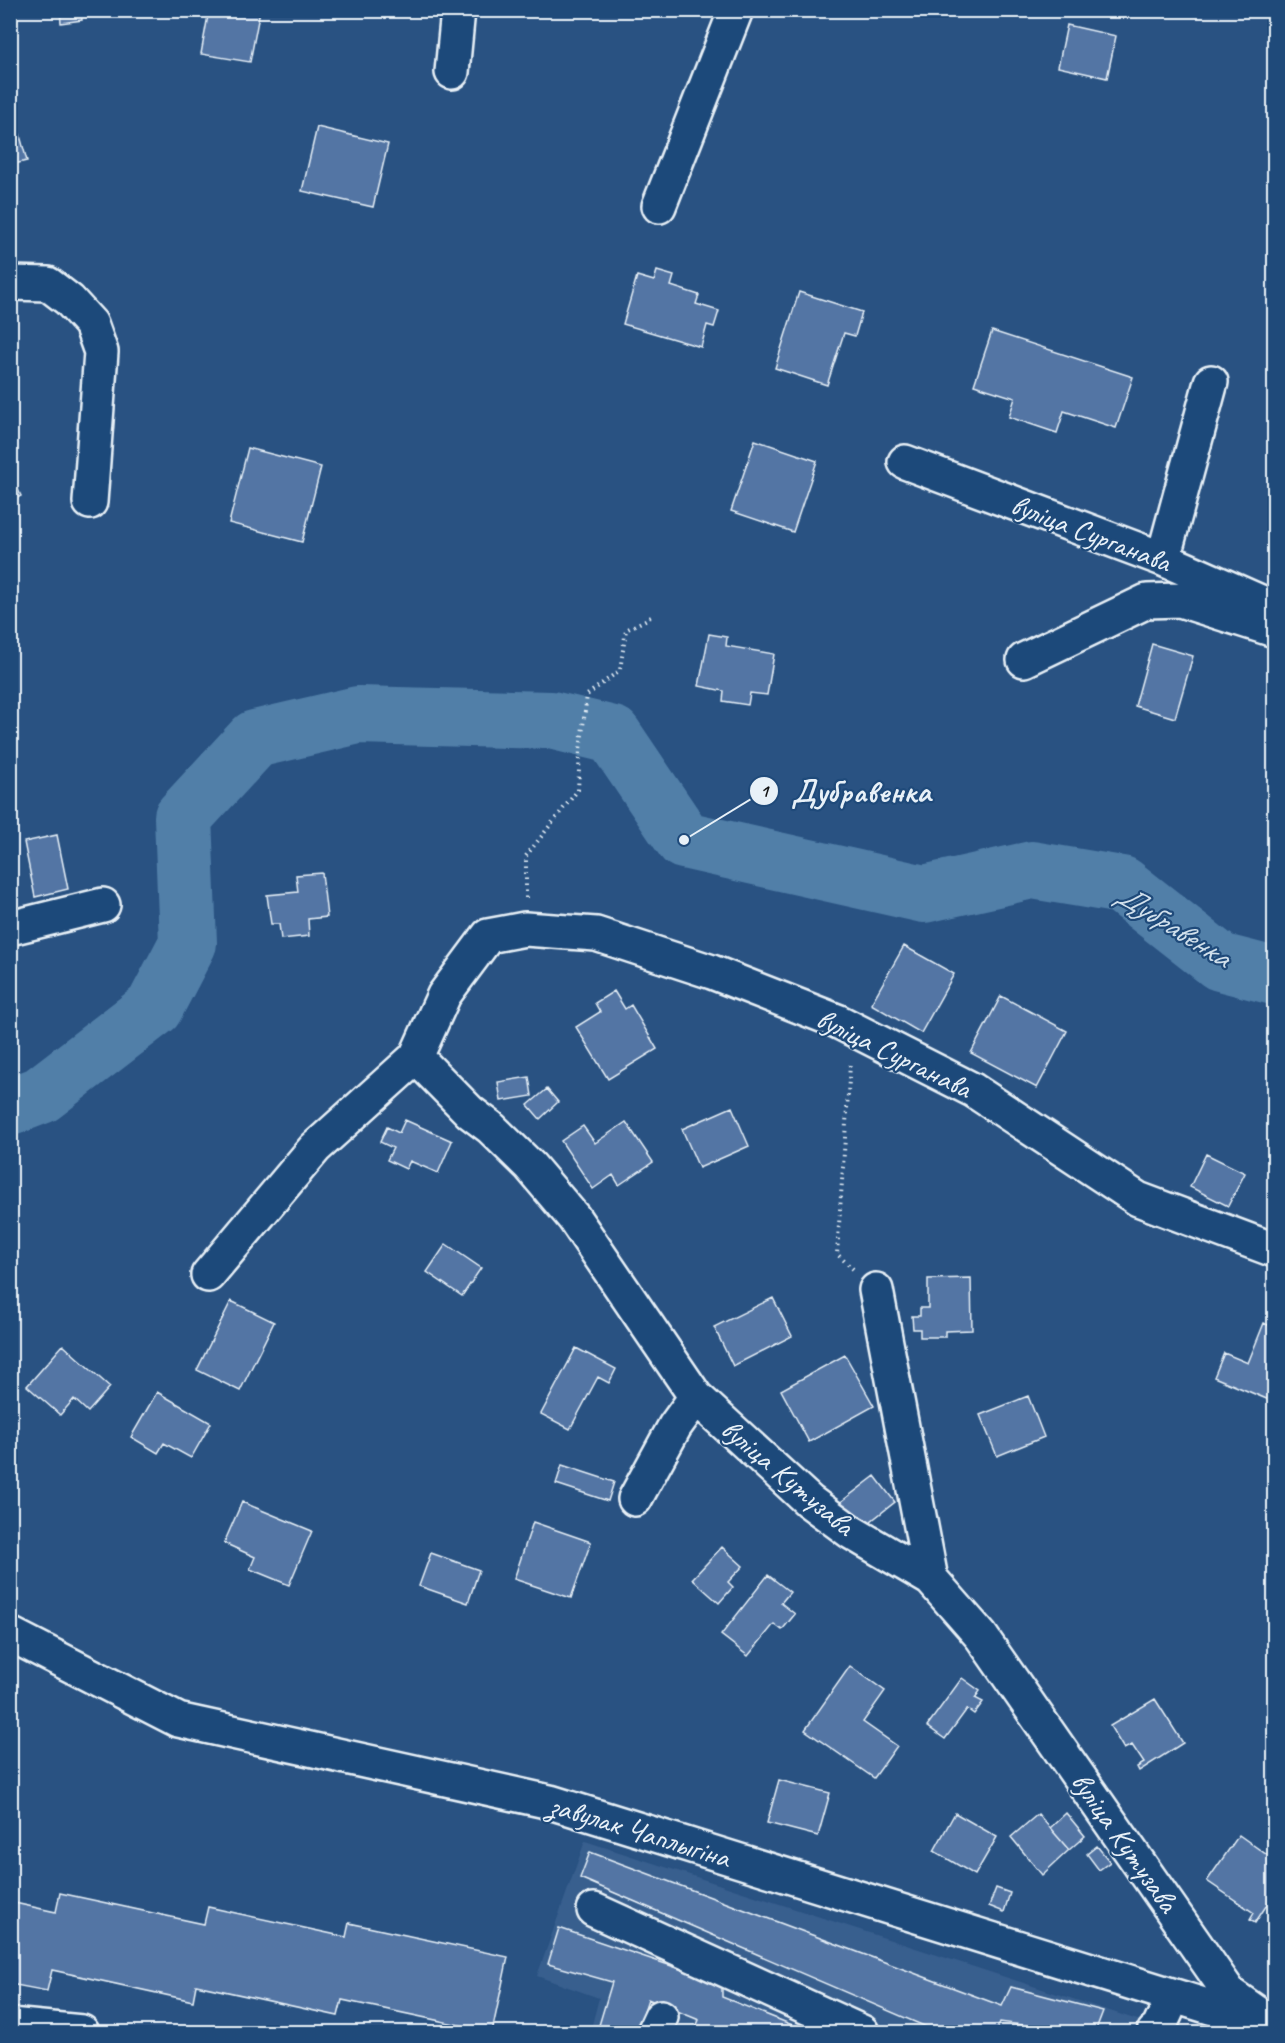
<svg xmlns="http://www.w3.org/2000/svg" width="1285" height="2043" viewBox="0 0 1285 2043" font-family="Caveat,sans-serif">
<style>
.built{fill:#395f8e}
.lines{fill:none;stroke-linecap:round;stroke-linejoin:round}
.river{stroke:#517fa8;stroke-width:58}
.building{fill:#5274a4;stroke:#e8f1f8;stroke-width:1.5}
.minor-casing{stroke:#e8f1f8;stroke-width:38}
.path{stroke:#e8f1f8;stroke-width:4;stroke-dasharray:1.5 4.5;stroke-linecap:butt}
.minor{stroke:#1f4a7a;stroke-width:33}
.labels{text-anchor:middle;stroke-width:4.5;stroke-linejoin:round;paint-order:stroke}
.street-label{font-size:30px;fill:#e8f1f8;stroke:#1f4a7a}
.water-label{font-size:32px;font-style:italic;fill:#d1e0ec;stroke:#1f4a7a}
.leader{fill:none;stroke:#e8f1f8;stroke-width:2}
.callout-dot{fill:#e8f1f8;stroke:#1f4a7a;stroke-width:2}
.mark-label{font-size:18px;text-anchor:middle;font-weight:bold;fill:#111}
.callout-label{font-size:32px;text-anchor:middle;font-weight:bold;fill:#e8f1f8;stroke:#1f4a7a;stroke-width:4.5;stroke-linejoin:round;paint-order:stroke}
</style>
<rect width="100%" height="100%" fill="#295282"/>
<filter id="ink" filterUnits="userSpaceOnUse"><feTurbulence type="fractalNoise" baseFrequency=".0167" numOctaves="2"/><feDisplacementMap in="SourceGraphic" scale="12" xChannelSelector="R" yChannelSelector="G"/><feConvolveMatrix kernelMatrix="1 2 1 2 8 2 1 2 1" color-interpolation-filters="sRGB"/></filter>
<g filter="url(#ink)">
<path class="built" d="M585,1841L1156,2026L1180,2031L590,2032L599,1998L537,1976Z"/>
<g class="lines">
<path class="river" d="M10,1107L41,1095L154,1008L188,943L183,817L255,739L358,715L551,720L613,735L684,840L924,894L1032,870L1122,885L1220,962L1274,976"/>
</g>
<path class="building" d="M60,10H81L82,20L61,23Z
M209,10H260L250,62L201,54Z
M1067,25L1116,36L1107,78L1058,67Z
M10,99L27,161L10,165Z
M317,127L388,144L373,207L302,191Z
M657,271L674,276L671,286L699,295L696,304L719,311L714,327L707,325L701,347L623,324L637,276L654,281Z
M799,292L862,312L855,336L844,333L827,385L775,368Z
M992,331L1133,377L1116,428L1064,411L1057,433L1009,417L1015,398L974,385Z
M755,440L817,461L793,532L731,511Z
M248,448L321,467L302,542L229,523Z
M10,473L21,496L10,502Z
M709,634L727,637L726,646L774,654L767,695L750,693L748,705L723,701L724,691L699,686Z
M1152,644L1193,656L1175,718L1135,706Z
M57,835L68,889L35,897L24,842Z
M322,873L327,917L308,919L309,936L281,939L279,924H271L267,895L298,892L296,875Z
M904,946L954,974L921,1033L871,1004Z
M614,991L625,1009L631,1005L657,1049L608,1079L576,1027L600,1012L595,1003Z
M1001,996L1067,1031L1037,1088L971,1053Z
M529,1077L532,1096L501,1101L498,1082Z
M547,1089L558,1102L540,1119L528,1105Z
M732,1107L749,1146L699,1168L682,1129Z
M405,1120L452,1141L438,1173L410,1161L406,1169L387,1160L393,1148L380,1142L387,1127L399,1133Z
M626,1122L653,1162L619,1185L613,1175L593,1189L561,1141L583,1126L595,1143Z
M1206,1154L1245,1173L1228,1206L1190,1187Z
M446,1244L481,1268L462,1296L427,1272Z
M971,1278L972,1330L945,1331V1337H920V1329H913L912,1316H920V1308H928V1279Z
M773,1298L792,1336L733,1366L714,1327Z
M231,1301L274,1322L240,1391L197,1370Z
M1264,1323L1274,1328V1402L1214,1377L1224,1353L1248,1363Z
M63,1345L110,1387L88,1412L74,1399L60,1415L27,1386Z
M576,1348L616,1369L609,1383L598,1377L570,1429L541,1414Z
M845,1355L874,1406L809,1442L781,1390Z
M157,1392L211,1423L191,1458L164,1443L158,1453L131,1437Z
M1028,1396L1044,1437L997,1456L980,1415Z
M562,1465L614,1482L608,1501L556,1484Z
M875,1476L895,1502L862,1528L841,1502Z
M242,1502L312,1531L289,1585L250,1569L255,1557L224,1543Z
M533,1522L591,1542L571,1598L514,1579Z
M722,1547L743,1566L728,1582L733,1587L719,1603L692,1579Z
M431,1553L479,1570L468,1603L419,1586Z
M768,1575L790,1592L781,1603L795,1614L782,1630L774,1624L748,1656L721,1635Z
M850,1666L885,1691L863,1722L897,1746L874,1778L805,1730Z
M962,1678L980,1691L975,1698L983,1702L974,1714L967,1709L945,1739L927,1726Z
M1155,1699L1183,1743L1139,1771L1137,1767L1144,1763L1132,1745L1124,1749L1110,1726Z
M779,1780L830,1793L818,1836L767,1823Z
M955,1813L997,1837L975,1875L934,1851Z
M1066,1813L1085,1836L1069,1850L1050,1828Z
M1038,1814L1069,1850L1042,1875L1011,1837Z
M1239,1835L1274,1860V1894L1255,1923L1250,1920L1254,1913L1207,1881Z
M1097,1846L1110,1862L1099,1870L1087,1854Z
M590,1852L1002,2006L1011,1987L1103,2011L1095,2032H1072L1000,2022L996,2032H938L580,1878Z
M996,1888L1010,1893L1004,1912L989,1906Z
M60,1893L204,1924L208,1907L346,1937L349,1923L508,1957L492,2032L342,2000L338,2016L196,1985L193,2001L52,1970L47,1991L10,1984V1902L56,1912Z
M559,1928L722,1983V1997L810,2032H694L699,2020L648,1999L637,2032H597L612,1982L548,1964Z"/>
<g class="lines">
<defs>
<path id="minor" d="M452,72L458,10
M659,206L736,10
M10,283L48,284L69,300L91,324L101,352L90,502
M905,462L1163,559L1274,608
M1163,559L1211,382
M1024,660L1147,601L1180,600L1274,630
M10,928L103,905
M1274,1250L1138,1199L973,1090L837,1021L712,972L596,934L525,929L488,936L444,995L416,1057L470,1112L490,1127L530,1166L574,1218L696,1397L809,1501L851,1532L931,1579L981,1636L1230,1994L1274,2025
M208,1275L315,1148L416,1057
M876,1290L931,1579
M635,1499L675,1426L696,1397
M10,1634L178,1720L550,1802L1255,2021
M594,1910L862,2032
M10,2025L82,2032
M654,2032L661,2017
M1154,2032H1157L1173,1997"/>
</defs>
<use href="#minor" class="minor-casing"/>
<path class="path" d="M526,898V856L578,790L580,750L587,695L620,670L626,630L655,615
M850,1065L837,1254L853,1269"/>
<use href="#minor" class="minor"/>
</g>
</g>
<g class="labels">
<g class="street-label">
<text transform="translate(1091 533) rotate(21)" y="10">вуліца Сурганава</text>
<text transform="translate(894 1053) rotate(26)" y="10">вуліца Сурганава</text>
<text transform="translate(788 1477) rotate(40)" y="10">вуліца Кутузава</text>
<text transform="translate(640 1831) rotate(17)" y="10">завулак Чаплыгіна</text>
<text transform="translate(1125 1842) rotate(55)" y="10">вуліца Кутузава</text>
</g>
<g class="water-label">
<text transform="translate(1174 925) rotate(32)" y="11">Дубравенка</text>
</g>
</g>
<path class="leader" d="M684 840L764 791"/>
<g class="callout-dot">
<circle cx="684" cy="840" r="6"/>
<circle cx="764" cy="791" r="15"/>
</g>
<g class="mark-label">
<text x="764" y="797">1</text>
</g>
<g class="callout-label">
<text x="861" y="802">Дубравенка</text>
</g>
<rect width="1285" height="2043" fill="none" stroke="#1f4a7a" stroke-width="36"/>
<rect x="18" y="18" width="1249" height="2007" fill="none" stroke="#e8f1f8" stroke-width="2" filter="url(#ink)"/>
</svg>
